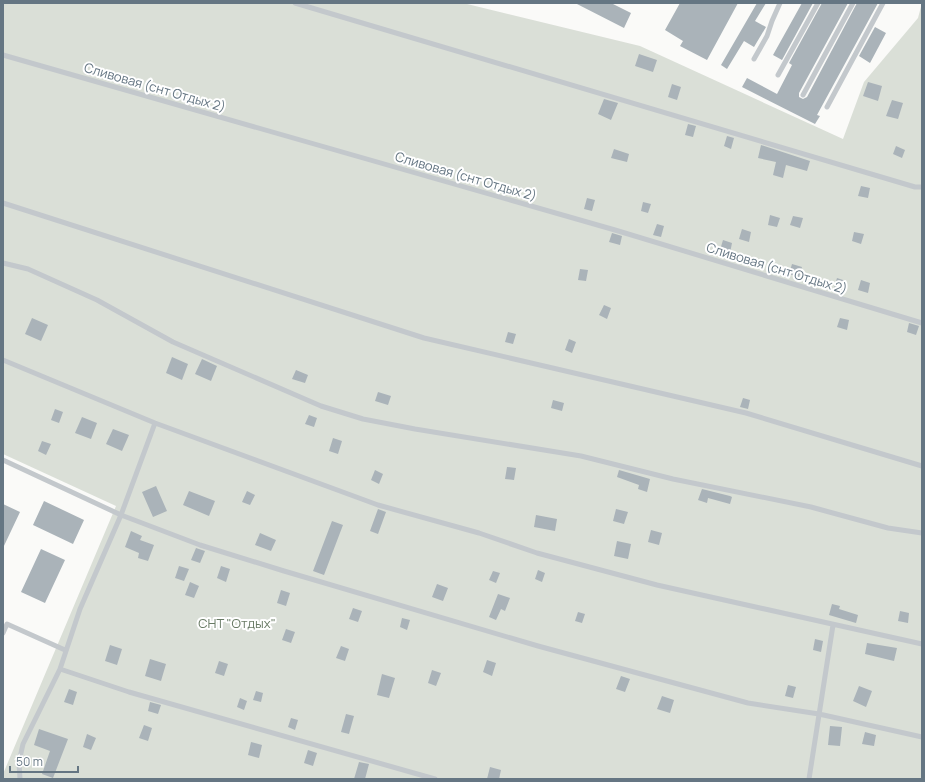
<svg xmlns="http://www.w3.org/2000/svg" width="925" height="782" viewBox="0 0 925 782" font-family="Manrope,sans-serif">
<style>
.green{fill:#dadfd7}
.building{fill:#aab3b9}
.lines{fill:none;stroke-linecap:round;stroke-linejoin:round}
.lane{stroke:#c3c8cc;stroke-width:5}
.labels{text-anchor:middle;stroke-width:4;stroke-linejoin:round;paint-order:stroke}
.street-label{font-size:13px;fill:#657683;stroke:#fff}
.park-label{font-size:13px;fill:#687a64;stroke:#fff}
</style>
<rect width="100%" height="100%" fill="#fafaf8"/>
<path class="green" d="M3,3H463L640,46L843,139L864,82L918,18L922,3V779H3V774L116,506L3,454Z"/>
<path class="building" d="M575,3H611L631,13L624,28Z
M680,3H738L707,60L680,46L683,41L665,30Z
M757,3H766L755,21L766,27L754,47L744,41L727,69L721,65Z
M802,3H813L782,60L773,55Z
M822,3H848L799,93V97L803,99L807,97L857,3H878L817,115L820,116L815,124L742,87L747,78L777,94L792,65L789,63Z
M875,27L886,33L870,63L859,56Z
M639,54L657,60L653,72L635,66Z
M868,82L882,86L878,101L863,96Z
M672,84L681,87L677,100L668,97Z
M604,99L618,103L611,120L598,114Z
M892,100L903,103L898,119L886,116Z
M688,124L696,126L693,137L685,135Z
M727,136L734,138L731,149L724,146Z
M761,145L810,161L807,171L786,165L783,178L773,175L776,162L758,158Z
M896,146L905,150L902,158L893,154Z
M614,149L629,154L627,162L611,158Z
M861,186L870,188L868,198L858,196Z
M587,198L595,200L592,211L584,209Z
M643,202L651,204L648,213L641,211Z
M770,215L780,218L777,227L768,225Z
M793,216L803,218L800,228L790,225Z
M657,224L664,226L661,237L653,235Z
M742,229L751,232L749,242L739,239Z
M854,232L864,234L861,244L852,241Z
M612,233L622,236L620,245L609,242Z
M723,240L732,243L730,253L720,250Z
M792,264L802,267L799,277L789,274Z
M580,269L588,270L586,281L578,280Z
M837,278L846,281L844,291L834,288Z
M861,280L870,283L868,293L858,290Z
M604,305L611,308L607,319L599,315Z
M32,318L48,325L41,341L25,334Z
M840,318L849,320L847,330L837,327Z
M909,323L919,326L916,335L907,332Z
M508,332L516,334L513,344L505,342Z
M569,339L576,342L572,353L565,350Z
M172,357L188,364L182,380L166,373Z
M202,359L217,366L211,381L195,374Z
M296,370L308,375L305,383L292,379Z
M378,392L391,396L388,405L375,401Z
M743,398L750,400L748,409L740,407Z
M553,400L564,403L562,411L551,408Z
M55,409L63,412L59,423L51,420Z
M309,415L317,418L314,427L305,424Z
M82,417L97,423L91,439L75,433Z
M113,429L129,435L122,451L106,444Z
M333,438L342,441L338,454L329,451Z
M42,441L51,444L46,455L38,451Z
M507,467L516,468L514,480L505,479Z
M375,470L383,474L379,484L371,480Z
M619,470L650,479L647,492L638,489L639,485L617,477Z
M156,486L167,511L153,517L142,492Z
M702,489L730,496L732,497L730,504L708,498L707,503L698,500Z
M189,491L215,501L209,516L183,505Z
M247,491L255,495L250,505L242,502Z
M44,501L84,520L73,544L33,525Z
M3,504L20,512L3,548Z
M378,509L386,512L378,534L370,531Z
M616,509L628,512L624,524L613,521Z
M536,515L557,519L555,531L534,527Z
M332,521L343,525L324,575L313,571Z
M651,530L662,533L659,545L648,542Z
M131,531L142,536L140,540L154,545L148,561L138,558L139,553L125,547Z
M260,533L276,540L271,551L255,545Z
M617,541L631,544L628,559L614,556Z
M196,548L205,551L200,563L191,560Z
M41,549L65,560L45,603L21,592Z
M179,566L189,569L184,581L175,578Z
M221,566L230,569L226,582L217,578Z
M538,570L545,573L542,582L535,579Z
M493,571L500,573L496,583L489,580Z
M190,582L199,586L194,598L185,595Z
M437,584L448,588L443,601L432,597Z
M281,590L290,593L286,606L277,603Z
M498,594L510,598L505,611L501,609L496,620L489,617Z
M832,604L840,606L839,609L858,615L856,623L829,615Z
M353,608L362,611L358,622L349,619Z
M900,611L909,613L908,623L898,621Z
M578,612L585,614L582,623L575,621Z
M402,618L410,620L407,630L400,627Z
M286,629L295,632L291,643L282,640Z
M815,639L823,641L821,652L813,650Z
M867,643L897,648L894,661L865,654Z
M110,645L122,649L117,665L105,661Z
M341,646L349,649L345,661L336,658Z
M150,659L166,664L161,681L145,676Z
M487,660L496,663L492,676L483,672Z
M219,661L228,664L224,676L215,673Z
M432,670L441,673L436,686L428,683Z
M382,674L395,678L389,698L377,695Z
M621,676L630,679L625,692L616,689Z
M788,685L796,687L793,698L785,696Z
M859,686L872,691L866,707L853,701Z
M69,689L77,692L73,705L64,702Z
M256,691L263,693L261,702L253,700Z
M662,696L674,700L670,713L657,709Z
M240,698L247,701L244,710L237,707Z
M150,702L161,705L158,714L148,711Z
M346,714L354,716L349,734L341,732Z
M291,718L298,720L295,730L288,727Z
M144,725L152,728L148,741L139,738Z
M830,726L842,727L840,746L828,745Z
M39,729L68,739L53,778L42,774L50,751L34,745Z
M865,732L876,735L874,746L862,744Z
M87,734L96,738L91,750L83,747Z
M251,742L262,745L259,758L248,755Z
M308,750L317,753L313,766L304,763Z
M359,762L369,764L365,779H354Z
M490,767L501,770L499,779H487Z"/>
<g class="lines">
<path class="lane" d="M295,3L915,187H922
M3,55L615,230L922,323
M754,59L767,36L772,21L780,3
M778,75L818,3
M803,95L853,3
M827,107L883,3
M3,203L424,338L746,413L922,466
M3,263L28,269L97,300L173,342L321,406L363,419L415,429L581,456L673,479L811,507L888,528L922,533
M3,360L155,423L378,505L479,533L537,553L657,585L922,644
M3,460L121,515L200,545L284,571L538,646L748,703L819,714L922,737
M3,633L7,624L65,650
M60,669L129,692L435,779
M20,779L19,762L23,744L60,669L80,609L121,515L155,423
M809,779L833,625"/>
</g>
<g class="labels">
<g class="street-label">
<text transform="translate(155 87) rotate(16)" y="5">Сливовая (снт Отдых 2)</text>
<text transform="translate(466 176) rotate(16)" y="5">Сливовая (снт Отдых 2)</text>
<text transform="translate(777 268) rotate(17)" y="5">Сливовая (снт Отдых 2)</text>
</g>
<g class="park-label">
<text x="237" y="628">СНТ "Отдых"</text>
</g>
</g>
<rect width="925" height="782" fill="none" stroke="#657683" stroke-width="8"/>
<path d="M10 766v6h68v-6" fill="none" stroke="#657683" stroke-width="2"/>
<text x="16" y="766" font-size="12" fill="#657683" stroke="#ffffff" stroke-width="3" paint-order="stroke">50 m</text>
</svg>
